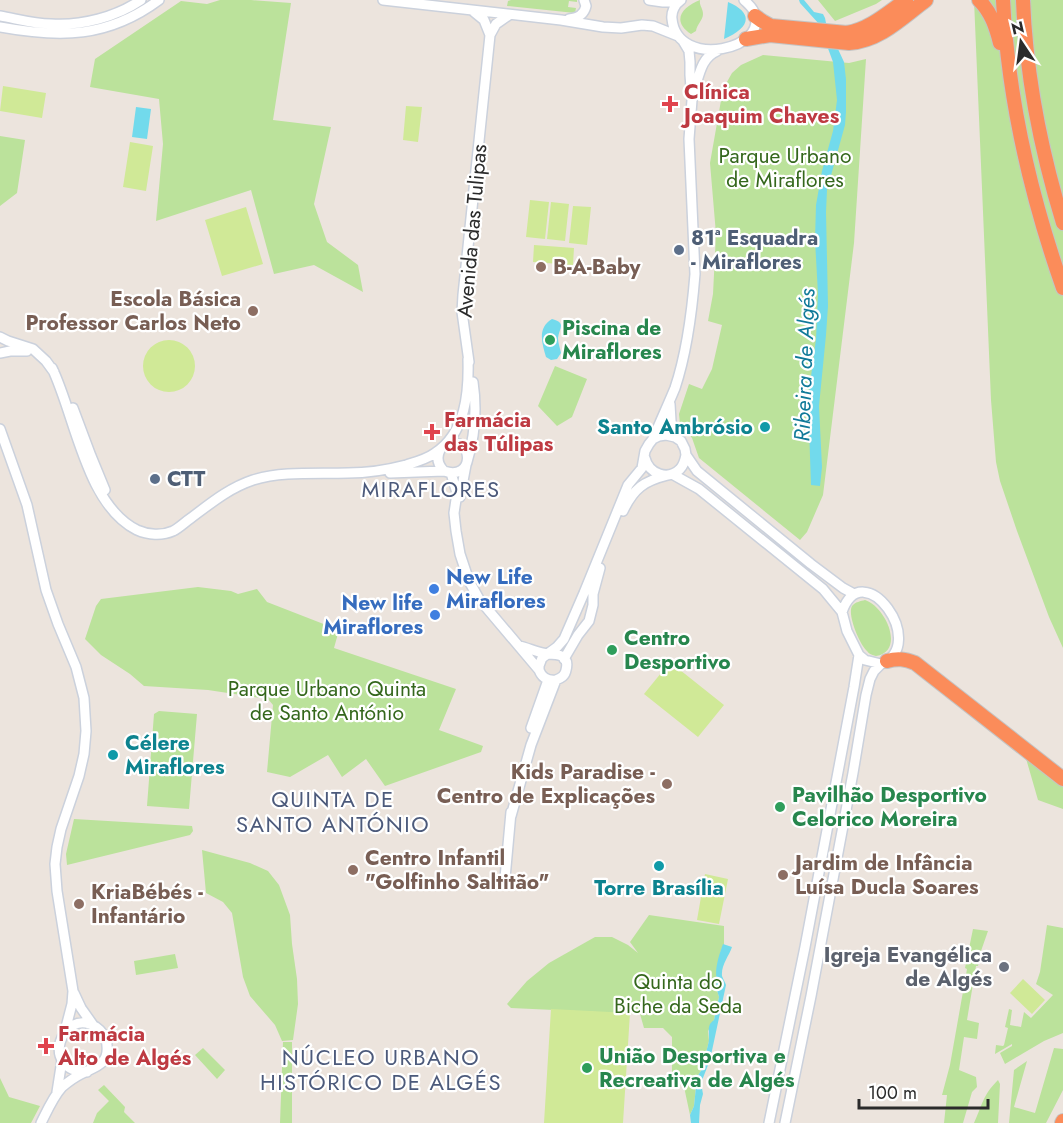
<svg xmlns="http://www.w3.org/2000/svg" width="1063" height="1123" viewBox="0 0 1063 1123" font-family="Jost,sans-serif">
<style>
.green{fill:#bbe29b}
.pitch{fill:#d0e997}
.water{fill:#72daec}
.lines{fill:none;stroke-linecap:round;stroke-linejoin:round}
.tertiary-casing{stroke:#cbd1dc;stroke-width:12}
.motorway-casing{stroke:#c4c4c4;stroke-width:16}
.tertiary{stroke:#fff;stroke-width:9}
.motorway{stroke:#fb8c5a;stroke-width:14}
.health-dot{fill:#e0444e;stroke:#fff;stroke-width:2}
.service-dot{fill:#5c6f8a;stroke:#fff;stroke-width:2}
.education-dot{fill:#8d6e63;stroke:#fff;stroke-width:2}
.leisure-dot{fill:#2e9e5b;stroke:#fff;stroke-width:2}
.culture-dot{fill:#0f9aa8;stroke:#fff;stroke-width:2}
.shop-dot{fill:#3f7fe0;stroke:#fff;stroke-width:2}
.worship-dot{fill:#6b7280;stroke:#fff;stroke-width:2}
.labels{text-anchor:middle;stroke-width:4.5;stroke-linejoin:round;paint-order:stroke}
.health-label{font-size:21px;font-weight:bold;fill:#be3a42;stroke:#fff;text-anchor:start}
.park-label{font-size:21px;fill:#34671c;stroke:#fff}
.street-label{font-size:21px;fill:#2b2b2b;stroke:#fff}
.service-label{font-size:21px;font-weight:bold;fill:#4e5e75;stroke:#fff;text-anchor:start}
.education-label{font-size:21px;font-weight:bold;fill:#785e54;stroke:#fff;text-anchor:start}
.leisure-label{font-size:21px;font-weight:bold;fill:#27864d;stroke:#fff;text-anchor:start}
.culture-label{font-size:21px;font-weight:bold;fill:#0d838f;stroke:#fff;text-anchor:end}
.shop-label{font-size:21px;font-weight:bold;fill:#366cbe;stroke:#fff;text-anchor:start}
.worship-label{font-size:21px;font-weight:bold;fill:#5b616d;stroke:#fff;text-anchor:end}
.water-label{font-size:22px;font-style:italic;fill:#107a99;stroke:#fff}
.neighbourhood-label{font-size:22px;letter-spacing:1.5px;fill:#4c5a7b;stroke:#fff}
</style>
<rect width="100%" height="100%" fill="#ece4dd"/>
<path class="green" d="M220,0H251L291,3L273,120L331,127L314,204L327,242L358,265L363,292L314,265L274,274L251,190L156,221L163,144L159,99L90,87L95,59L181,1L207,4Z
M511,0H577V2L569,1L568,7L576,8L575,13L507,6L508,1Z
M700,0C699,6 703,8 703,14C703,20 697,24 696,31L691,34C671,21 682,7 700,0Z
M818,0H882L876,4L835,21Z
M974,0H1063V648L1049,617L1017,531L1000,481L996,462L991,400Z
M763,55L849,63L866,59L854,243L823,495L807,532L800,540L699,458L692,438L680,424L679,414L689,384L702,389L712,369L722,325L708,321L713,294L716,234L710,163L723,89L732,73L741,65Z
M0,136L25,140L17,193L0,206Z
M555,366L587,379L572,417L557,426L538,406Z
M198,587L231,591L238,594L257,589L267,602L339,630L334,648L456,689L439,730L483,746L481,752L385,786L366,759L342,777L328,755L290,777L267,772L273,705L268,699L208,690L144,686L130,674L101,655L85,639L96,606L101,599Z
M865,600C885,606 906,651 876,656C872,655 869,654 867,651C860,645 847,615 852,606C855,602 861,601 865,600Z
M159,711L197,714L189,809L147,806L154,714Z
M1025,755L1063,786V809L1038,800Z
M74,819L192,826L193,831L190,835L67,865L66,854Z
M202,850L250,863L268,871L279,885L290,915L292,944L297,979L298,1004L293,1040L282,1041L275,1025L250,996L243,977L232,913L223,902L206,893Z
M649,915L724,926V944L721,950L716,987L719,997L714,1020L708,1031L709,1041L705,1057L702,1059L704,1066L697,1077L694,1106L690,1115L683,1082L677,1074L672,1075V1037L663,1028H644L640,1014L511,1008L507,1004L527,981L549,963L595,937H612L628,945L638,953L630,942Z
M1047,925L1063,928V1033L1044,1041L1005,1064L1000,1053L1012,1046V1044L995,1054L996,1045L1003,1046L1004,1045L1008,1028L1005,1027L1009,1009L1012,1010L1010,1025L1021,1027L1024,1012L1031,1018L1053,995L1036,984L1040,972Z
M973,929L988,931L981,951L978,966H976L967,1020L979,1023L977,1039L964,1037L959,1070L976,1077L977,1087L972,1092L963,1123H944L947,1095H942L950,1065L967,969L965,968Z
M175,954L178,968L136,975L134,961Z
M283,1042H292V1123H280Z
M203,1048L225,1070L217,1079L195,1055Z
M1054,1048L1063,1049V1090L1046,1123H1009L1014,1070L1027,1061L1014,1107L1035,1113Z
M0,1078L9,1097L40,1106L31,1123H0Z
M998,1080L1000,1084L998,1123H974C983,1104 982,1096 998,1080Z
M104,1085L125,1107L124,1112L135,1123H93L97,1113L109,1101L98,1090Z"/>
<path class="pitch" d="M3,86L46,93L42,118L0,111Z
M406,106L422,107L418,142L403,140Z
M130,142L153,146L146,191L123,187Z
M530,200L549,202L545,239L526,237Z
M551,202L569,204L565,241L547,239Z
M573,206L591,207L587,245L569,243Z
M246,207L263,264L222,276L205,220Z
M534,245L574,248L573,265L533,262Z
M143 366a26 26 0 1 1 52 0a26 26 0 1 1-52 0Z
M670,662L724,705L698,737L644,694Z
M705,874L728,879L719,924L697,920Z
M1023,979L1045,1000L1032,1014L1010,993Z
M551,1009L630,1013L623,1123H544Z"/>
<path class="water" d="M799,0H804L814,12L823,14L825,18L826,23L844,62L846,79V112L845,125L827,190L826,212L828,306L826,335L819,406L822,467L820,486L811,485L808,399L816,339L818,294L815,240L816,205L822,171L833,131L837,100L833,62L819,24L800,3Z
M728,2C756,14 748,29 724,39Z
M136,107L151,109L147,139L132,137Z
M552,319C567,323 559,328 558,338C558,343 560,348 561,353L557,359L551,360L546,357C542,343 537,328 552,319Z
M723,944L732,947C729,956 721,965 722,976C723,979 725,982 726,985L710,1060L701,1083L703,1094L700,1105L699,1123H691L690,1115L694,1106L697,1077L704,1066L702,1059L705,1057C706,1051 709,1044 709,1038C709,1030 707,1025 714,1020L719,997L716,987L717,981C714,970 719,955 723,944Z"/>
<g class="lines">
<defs>
<path id="tertiary" d="M383,0L561,20L603,27L621,28L642,25L653,26L678,36
M649,0L663,2H678
M681,0C675,4 671,12 672,19C677,71 774,49 753,10C751,6 747,3 744,0
M473,11L484,20L490,35
M0,16C17,19 34,24 51,24C82,26 116,17 141,0
M569,19C578,18 584,15 586,6L584,0
M0,27C60,38 108,38 159,0
M693,94C699,78 700,58 717,51
M0,337L8,341L33,349L46,361L54,372
M0,353L10,351H27
M469,362L462,312L463,295L490,35L496,24L509,15
M52,368C75,415 86,505 137,530C148,535 162,536 173,531C179,528 185,522 191,518C211,503 229,488 253,480C283,471 316,474 348,473C367,473 387,470 406,465C416,462 427,459 435,453C466,433 469,392 468,359
M670,404L671,421L675,437
M73,408L91,456L105,490
M0,429L27,505L46,590L58,624L76,667L84,698L86,731L84,754L79,776L61,829L57,847L55,864L57,891L73,991L72,1004L65,1031
M653,439C660,422 668,405 675,388C687,352 692,312 695,274L689,139L692,100L690,75V62L689,51L683,41
M440,450C436,458 438,465 444,471C475,482 475,435 446,444
M645,458C649,474 668,481 680,469C684,465 685,460 686,455
M467,462C475,436 477,409 473,382
M390,473L444,471
M451,473L457,493L454,513L456,531L460,554L469,581L479,599L539,670C542,678 548,681 556,680
M672,474L699,489L823,589L842,612L847,631L859,655L865,660L881,664C930,645 863,552 842,612
M460,497L466,465
M623,511C634,488 644,481 668,475
M564,659L578,635L589,621L593,605V594L600,568
M539,670V666L542,658L557,647L564,639L584,593L628,485L642,468L645,451L649,444L653,439L659,436L666,435L675,437L681,441L685,449L686,455L697,471L811,564L843,588L854,594
M531,728L548,680
M511,816L531,745L556,680C561,678 565,676 566,670C570,655 558,654 548,654C539,653 528,648 519,646
M505,878L511,812
M74,993L81,1008L93,1025
M57,1092L62,1060
M41,1123C47,1111 53,1097 62,1087C68,1082 75,1077 81,1074C94,1067 109,1065 107,1046C107,1038 102,1031 96,1027C61,1006 39,1072 87,1072
M769,1123L805,947L854,687L859,655
M785,1123L811,996L853,773L866,695L870,679L874,671L881,664"/>
<path id="motorway" d="M979,0C991,12 996,27 1000,43
M1003,0C1008,99 1030,194 1063,288
M1023,0C1026,76 1041,151 1063,223
M755,16L762,21L771,26L847,33C870,29 887,13 906,0
M746,39L770,35L849,43C880,41 903,17 926,0
M887,661C898,658 905,659 915,663L1063,779
M1062,1123L1063,1121"/>
</defs>
<use href="#tertiary" class="tertiary-casing"/>
<use href="#motorway" class="motorway-casing"/>
<use href="#tertiary" class="tertiary"/>
<use href="#motorway" class="motorway"/>
</g>
<g class="health-dot">
<path d="M667 95h6v6h6v6h-6v6h-6v-6h-6v-6h6z"/>
<path d="M429 423h6v6h6v6h-6v6h-6v-6h-6v-6h6z"/>
<path d="M43 1037h6v6h6v6h-6v6h-6v-6h-6v-6h6z"/>
</g>
<g class="service-dot">
<circle cx="679" cy="250" r="6"/>
<circle cx="155" cy="479" r="6"/>
</g>
<g class="education-dot">
<circle cx="541" cy="267" r="6"/>
<circle cx="253" cy="311" r="6"/>
<circle cx="667" cy="784" r="6"/>
<circle cx="353" cy="870" r="6"/>
<circle cx="783" cy="875" r="6"/>
<circle cx="79" cy="904" r="6"/>
</g>
<g class="leisure-dot">
<circle cx="550" cy="340" r="6"/>
<circle cx="612" cy="650" r="6"/>
<circle cx="780" cy="807" r="6"/>
<circle cx="587" cy="1068" r="6"/>
</g>
<g class="culture-dot">
<circle cx="765" cy="427" r="6"/>
<circle cx="113" cy="755" r="6"/>
<circle cx="659" cy="866" r="6"/>
</g>
<g class="shop-dot">
<circle cx="434" cy="589" r="6"/>
<circle cx="435" cy="615" r="6"/>
</g>
<circle class="worship-dot" cx="1004" cy="967" r="6"/>
<g class="labels">
<g class="health-label">
<text x="684" y="99">Clínica<tspan x="684" dy="24">Joaquim Chaves</tspan></text>
<text x="444" y="427">Farmácia<tspan x="444" dy="24">das Túlipas</tspan></text>
<text x="58" y="1041">Farmácia<tspan x="58" dy="24">Alto de Algés</tspan></text>
</g>
<g class="park-label">
<text x="785" y="163">Parque Urbano<tspan x="785" dy="24">de Miraflores</tspan></text>
<text x="327" y="696">Parque Urbano Quinta<tspan x="327" dy="24">de Santo António</tspan></text>
<text x="678" y="989">Quinta do<tspan x="678" dy="24">Biche da Seda</tspan></text>
</g>
<g class="street-label">
<text transform="translate(472 231) rotate(-85)" y="7">Avenida das Tulipas</text>
</g>
<g class="service-label">
<text x="691" y="245">81ª Esquadra<tspan x="691" dy="24">- Miraflores</tspan></text>
<text x="167" y="486">CTT</text>
</g>
<g class="education-label">
<text x="553" y="274">B-A-Baby</text>
<text x="241" y="306" text-anchor="end">Escola Básica<tspan x="241" dy="24">Professor Carlos Neto</tspan></text>
<text x="655" y="779" text-anchor="end">Kids Paradise -<tspan x="655" dy="24">Centro de Explicações</tspan></text>
<text x="365" y="865">Centro Infantil<tspan x="365" dy="24">"Golfinho Saltitão"</tspan></text>
<text x="795" y="870">Jardim de Infância<tspan x="795" dy="24">Luísa Ducla Soares</tspan></text>
<text x="91" y="899">KriaBébés -<tspan x="91" dy="24">Infantário</tspan></text>
</g>
<g class="leisure-label">
<text x="562" y="335">Piscina de<tspan x="562" dy="24">Miraflores</tspan></text>
<text x="624" y="645">Centro<tspan x="624" dy="24">Desportivo</tspan></text>
<text x="792" y="802">Pavilhão Desportivo<tspan x="792" dy="24">Celorico Moreira</tspan></text>
<text x="599" y="1063">União Desportiva e<tspan x="599" dy="24">Recreativa de Algés</tspan></text>
</g>
<g class="culture-label">
<text x="753" y="434">Santo Ambrósio</text>
<text x="125" y="750" text-anchor="start">Célere<tspan x="125" dy="24">Miraflores</tspan></text>
<text x="659" y="895" text-anchor="middle">Torre Brasília</text>
</g>
<g class="shop-label">
<text x="446" y="584">New Life<tspan x="446" dy="24">Miraflores</tspan></text>
<text x="423" y="610" text-anchor="end">New life<tspan x="423" dy="24">Miraflores</tspan></text>
</g>
<g class="worship-label">
<text x="992" y="962">Igreja Evangélica<tspan x="992" dy="24">de Algés</tspan></text>
</g>
<g class="water-label">
<text transform="translate(804 365) rotate(-88)" y="8">Ribeira de Algés</text>
</g>
<g class="neighbourhood-label">
<text x="431" y="497">MIRAFLORES</text>
<text x="333" y="807">QUINTA DE<tspan x="333" dy="25">SANTO ANTÓNIO</tspan></text>
<text x="381" y="1065">NÚCLEO URBANO<tspan x="381" dy="25">HISTÓRICO DE ALGÉS</tspan></text>
</g>
</g>
<g transform="translate(1021 42) rotate(347)" stroke="#ffffff" stroke-width="4.5" paint-order="stroke">
<path d="M0-4.5L10 22L0 15L-10 22Z" fill="#2b2b2b"/>
<text y="-9" font-size="16" font-weight="bold" text-anchor="middle" fill="#2b2b2b">N</text>
</g>
<path d="M859 1099v9h129v-9" fill="none" stroke="#2b2b2b" stroke-width="3"/>
<text x="868" y="1099" font-size="18" fill="#2b2b2b" stroke="#ffffff" stroke-width="4.5" paint-order="stroke">100 m</text>
</svg>
